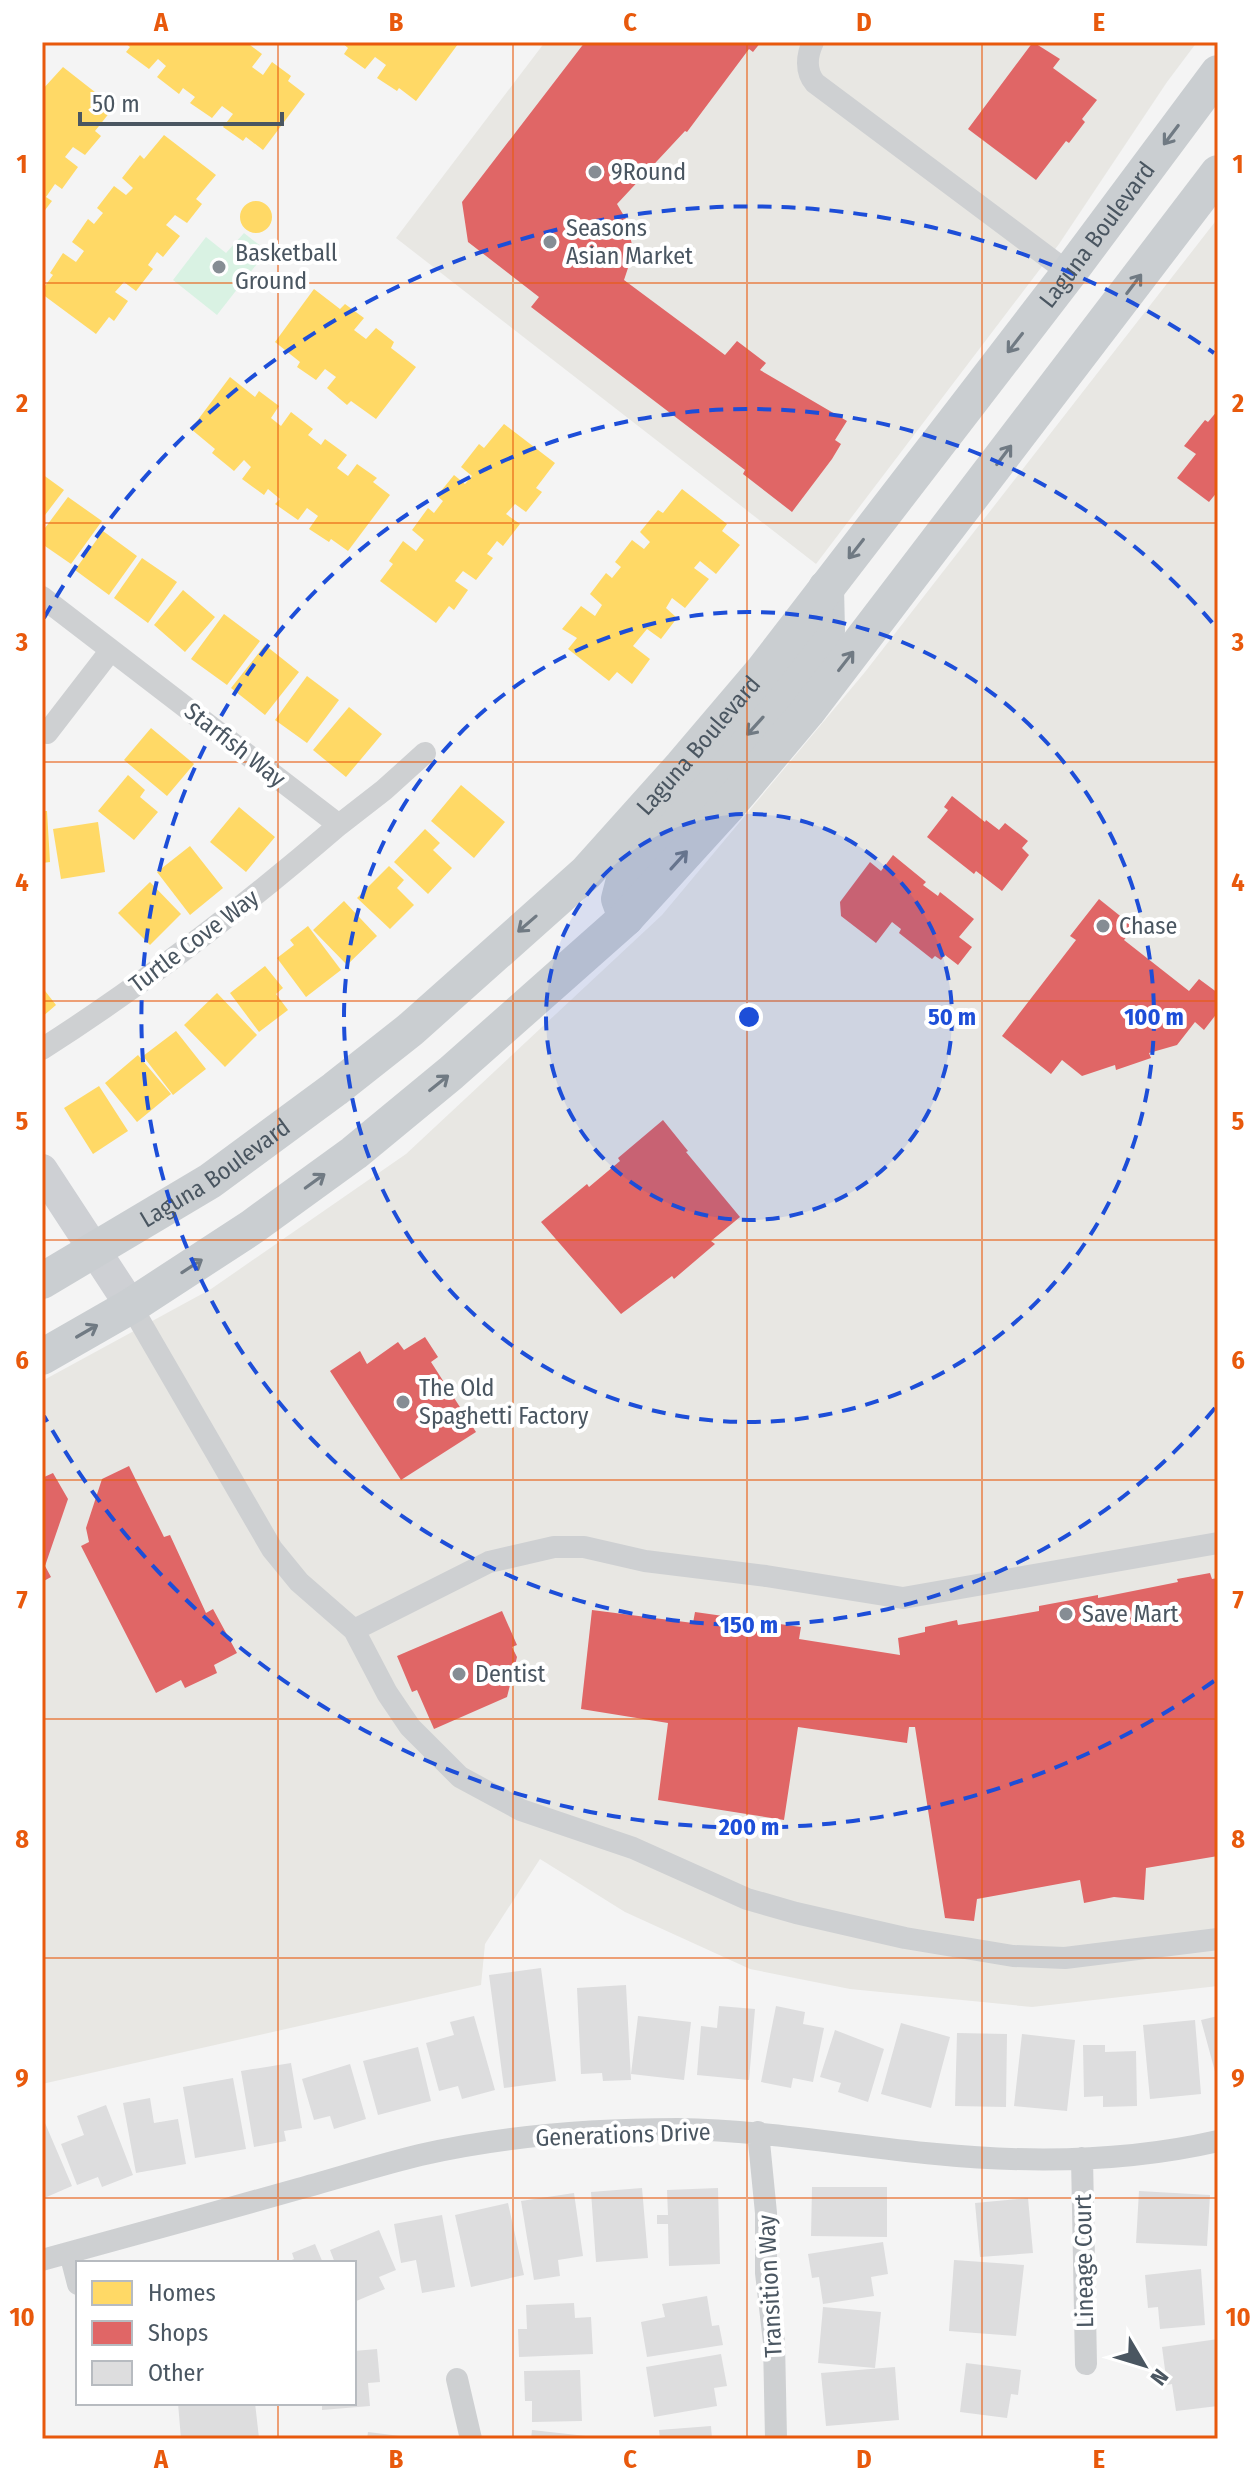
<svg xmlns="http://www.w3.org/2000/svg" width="1260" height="2481" viewBox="0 0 1260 2481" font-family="'Fira Sans Condensed',sans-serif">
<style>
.commercial{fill:#e8e7e3}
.green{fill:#d9f2e3}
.homes{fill:#ffd966}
.shops{fill:#e06666}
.building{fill:#ddddde}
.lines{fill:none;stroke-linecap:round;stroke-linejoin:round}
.street{stroke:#ced0d2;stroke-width:22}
.secondary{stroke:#ced0d4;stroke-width:32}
.primary{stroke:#caced1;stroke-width:36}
.oneway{stroke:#707a83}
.grid{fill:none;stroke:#e8590c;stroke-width:2;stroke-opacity:0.55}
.ring{fill:none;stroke:#1d4ed8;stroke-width:4;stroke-dasharray:14 10}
.poi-dot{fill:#868d94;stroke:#fff;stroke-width:3}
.labels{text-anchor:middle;stroke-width:8;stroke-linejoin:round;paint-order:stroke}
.poi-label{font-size:24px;fill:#4a5661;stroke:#fff;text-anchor:start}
.street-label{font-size:24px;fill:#4a5661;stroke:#fff}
.centre{fill:#1d4ed8;stroke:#fff;stroke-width:4}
.ring-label{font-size:24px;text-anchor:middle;font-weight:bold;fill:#1d4ed8;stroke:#fff;stroke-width:8;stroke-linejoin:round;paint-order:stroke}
.neatline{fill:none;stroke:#e8590c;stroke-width:3}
.grid-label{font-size:26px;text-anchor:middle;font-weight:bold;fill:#e8590c}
</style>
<rect width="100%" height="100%" fill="#f4f4f4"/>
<path class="commercial" d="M545,42H1197L1167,82L1059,244L816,564L396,238Z
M1218,218V1986L1032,2007L850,1989L750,1969L625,1912L540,1859L485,1944L481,1985L42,2084V1381L211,1289L406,1154L662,915L865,672Z"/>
<path class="green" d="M244,233L267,251L217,315L173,280L206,237L226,253Z"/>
<path class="homes" d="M124,42H246L262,54L252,67L263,75L272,62L291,76L288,81L305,94L263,150L246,137L243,141L223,127L233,114L222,106L212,118L190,103L195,97L183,88L179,94L157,77L166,66L158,59L149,69L126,52L130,47Z
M341,42H455L458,44L416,101L399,88L397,91L377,78L386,65L375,57L365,69L344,54L348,48Z
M63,67L114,107L95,131L101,136L85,155L73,147L65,157L78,167L62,189L55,184L46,197L52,201L42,214V90Z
M164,135L216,175L196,199L202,204L187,223L175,215L166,225L180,236L163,257L157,252L148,265L153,269L136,291L124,282L115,292L128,301L114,321L109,317L96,334L42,294V290L53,275L50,273L63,253L76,262L84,251L72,242L88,219L94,224L103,213L97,208L114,186L126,195L133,188L122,178L140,155L144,159Z
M240 217a16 16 0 1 1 32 0a16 16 0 1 1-32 0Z
M314,289L340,309L345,304L364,318L354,330L366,339L376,328L394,342L391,348L416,367L376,419L351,401L347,405L327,388L336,377L325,369L316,380L297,367L300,362L275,342Z
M230,377L255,397L259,391L279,406L271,418L281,426L291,412L313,429L308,435L321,445L325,439L347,455L337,468L348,476L357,464L377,478L373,482L390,495L348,551L331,539L329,542L309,529L318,516L307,508L298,520L275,504L280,499L268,489L264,495L242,479L251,467L244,460L234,471L212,453L215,449L191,429Z
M504,424L555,463L536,488L542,492L526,512L515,504L506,514L520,524L503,546L497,541L487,554L493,558L476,580L463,571L455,581L468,590L454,610L449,606L436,623L380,581L393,564L389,561L403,541L416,551L424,540L412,530L428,508L434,513L443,501L437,496L454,475L465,484L472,476L461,467L479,444L484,448Z
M42,474L64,490L42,519Z
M682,489L727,524L722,531L740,545L716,574L700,561L694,568L709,579L685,608L672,598L666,608L677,618L661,639L647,629L633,646L650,659L632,684L617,672L609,681L568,649L577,638L562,629L581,606L595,616L602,605L590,594L606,573L612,578L621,567L615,562L632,540L644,549L650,542L640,532L658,510L663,513Z
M68,497L102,521L71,564L42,544V532Z
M103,531L137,556L109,595L75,570Z
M142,558L177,582L148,623L114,598Z
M183,590L215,617L185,652L154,625Z
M224,614L260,641L227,685L191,659Z
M265,645L299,672L265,715L231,688Z
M307,676L339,700L307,743L275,720Z
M349,707L382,734L346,777L313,750Z
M151,728L194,764L167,796L124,760Z
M128,775L145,790L140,797L158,812L134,840L98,811Z
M461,785L505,822L474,858L431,821Z
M239,807L275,837L246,872L210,842Z
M42,811H47L50,862L42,863Z
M98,822L105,872L61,879L53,829Z
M425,829L440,843L433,850L452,868L428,894L394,862Z
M190,846L223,888L190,915L157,872Z
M389,866L404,880L397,888L414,905L390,929L357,898Z
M150,882L181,914L150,945L118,913Z
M344,901L377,936L347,965L313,930Z
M308,926L341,970L306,997L277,958L294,945L290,940Z
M265,966L283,988L276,994L288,1010L259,1032L230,993Z
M42,987L56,1005L42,1017Z
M217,993L257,1035L225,1067L184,1025Z
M176,1031L206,1069L173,1095L143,1056Z
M138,1055L171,1094L137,1122L105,1083Z
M99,1086L128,1131L93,1154L64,1108Z"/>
<path class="shops" d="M585,42H761L753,52L749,49L687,132L685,131L617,204L627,221L632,245V256L624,280L725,355L737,341L766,363L760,370L847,421L835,440L841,444L832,459L792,512L743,474L745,470L531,307L539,297L468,242L462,202Z
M1033,42L1060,59L1053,68L1097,100L1082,119L1085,122L1069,143L1066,141L1036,180L968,129Z
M1218,410V491L1209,502L1177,478L1196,454L1184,446L1205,420L1208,422Z
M952,796L985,822L986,820L999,830L1005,823L1028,841L1022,848L1029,855L1002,891L976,871L974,874L927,837L948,810L944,807Z
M893,855L926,882L923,885L938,896L940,892L974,919L959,937L972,947L958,965L945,955L941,960L935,956L932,959L899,933L901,929L892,922L876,943L841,916L840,902L870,862L881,871Z
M1099,899L1134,927L1124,940L1189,991L1199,979L1218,993V1012L1204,1030L1195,1022L1177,1045L1149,1053L1151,1058L1116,1070L1115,1065L1082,1076L1062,1060L1051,1074L1002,1036L1076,940L1070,936Z
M663,1120L688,1151L686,1152L740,1217L711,1241L715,1244L674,1279L672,1276L621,1314L541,1222L587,1184L589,1187L620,1161L618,1158Z
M425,1337L438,1357L431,1362L476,1432L401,1480L330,1371L360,1351L367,1364L398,1342L404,1350Z
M129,1466L164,1537L170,1535L206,1613L213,1609L237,1653L214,1665L217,1673L185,1688L181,1680L156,1693L81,1546L89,1542L86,1528L102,1479Z
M53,1473L68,1499L45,1566L51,1577L42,1582V1478Z
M1210,1573L1212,1579L1218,1578V1856L1146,1868L1144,1900L1114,1897L1084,1903L1080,1880L977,1899L974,1921L945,1918L915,1727H909L907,1743L798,1727L784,1820L658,1800L668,1723L581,1709L592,1610L693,1623L695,1612L801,1627L799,1639L900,1655L898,1638L925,1632V1627L957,1620L958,1625L1039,1611V1606L1098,1595V1598L1178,1582L1177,1579Z
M502,1611L517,1645L512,1647L517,1657L507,1697L434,1729L417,1690L412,1692L397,1656Z"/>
<path class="building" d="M541,1968L556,2081L504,2088L489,1975Z
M626,1985L631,2080L603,2081L602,2073L581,2074L577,1988Z
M719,2006L755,2009L749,2080L697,2075L701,2026L717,2028Z
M776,2006L805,2012L803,2024L824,2028L813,2082L793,2078L791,2088L761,2082Z
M474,2016L495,2090L462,2099L458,2086L439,2091L426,2043L454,2035L450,2022Z
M638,2016L691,2022L684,2080L631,2074Z
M1218,2016V2079H1217L1201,2020Z
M1195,2020L1201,2094L1150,2099L1143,2025Z
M901,2023L950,2037L931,2108L881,2094Z
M835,2030L884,2049L868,2102L838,2092L841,2083L820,2077Z
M957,2033L1007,2034L1006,2107L955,2106Z
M1022,2034L1075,2040L1067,2111L1014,2106Z
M1083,2045H1105V2052L1136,2051L1137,2106L1103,2107V2096L1084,2097Z
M418,2047L431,2101L378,2115L363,2061Z
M291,2063L302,2128L284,2131L286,2141L254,2147L241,2071Z
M350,2064L366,2119L334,2129L330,2116L314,2120L302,2079Z
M233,2078L246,2149L195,2158L183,2087Z
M150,2098L154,2123L178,2119L186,2164L136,2173L123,2103Z
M106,2105L133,2175L102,2187L98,2177L77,2185L61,2144L84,2135L77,2116Z
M42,2116L72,2186L42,2199Z
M812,2187H887V2237L811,2236Z
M642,2188L648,2258L596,2262L591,2192Z
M718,2188L720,2264L669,2266L668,2224H657V2215H668L667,2190Z
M1139,2191L1210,2195L1207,2246L1136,2243Z
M574,2193L583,2256L558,2260L560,2276L534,2280L521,2201Z
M1028,2198L1033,2253L980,2257L975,2203Z
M508,2203L524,2275L471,2287L455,2215Z
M442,2215L455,2287L422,2293L416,2260L401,2263L394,2224Z
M379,2230L396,2270L379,2277L385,2289L354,2302V2263H335L330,2250Z
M883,2242L888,2274L871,2277L874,2296L823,2304L819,2277L812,2278L808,2254Z
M315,2244L323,2263H285L294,2259L292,2253Z
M954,2260L1024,2265L1016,2336L949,2331Z
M1201,2269L1205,2325L1160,2329L1158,2307L1148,2308L1145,2275Z
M707,2296L712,2326L719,2325L723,2345L647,2357L641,2322L665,2317L662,2304Z
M574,2303L575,2318L591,2317L593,2354L519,2357L518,2329H527L526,2305Z
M823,2307L881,2312L875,2368L818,2363Z
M1218,2339V2406L1176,2411L1172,2384L1167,2385L1162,2347Z
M377,2349L380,2382L368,2383L370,2406L322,2410V2403H354V2351Z
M721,2354L727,2386L714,2388L717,2406L654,2417L646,2367Z
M966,2363L1021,2370L1018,2395L1011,2394L1007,2418L960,2412Z
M895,2367L899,2420L826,2426L821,2373Z
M580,2370L582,2421L532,2422V2401H525L524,2371Z
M178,2403H255L259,2438L181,2439Z
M711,2426L712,2439H660L659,2430Z
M532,2430L586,2436L585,2439H531Z
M368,2432L408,2437V2439H367Z"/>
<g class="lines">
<path class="street" d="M813,42C807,55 805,71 815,83L1069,273
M42,597L339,825L384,790L425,753
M47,733L111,650
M42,1049C147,982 245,906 339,825
M131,1306L272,1549L299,1582L354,1630L387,1693L410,1727L460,1777L521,1810L633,1848L747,1899L796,1913L905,1938L1013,1956L1065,1958L1218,1939
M354,1630L489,1562L554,1547H584L645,1561L766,1576L903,1598L1218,1543
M758,2132L766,2213V2273L774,2342L776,2439
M1082,2158L1086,2364
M70,2253L78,2284
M42,2260C127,2237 213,2213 298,2189C338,2178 379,2165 420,2155C503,2136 592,2129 678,2129C765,2130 849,2146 936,2154C1028,2163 1127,2162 1218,2141
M457,2379L471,2439"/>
<path class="secondary" d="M42,1170L131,1306"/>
<g class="primary">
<path d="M626,918L619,899L627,868L765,715L827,631L826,588"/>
<path id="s1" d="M42,1281L210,1181L335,1089L411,1029L586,873L682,766L762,672L1069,273L1218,73"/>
<path d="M42,1357L131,1306L252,1227L354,1153L451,1073L626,918L728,806L807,712L1218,173"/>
</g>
</g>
<defs><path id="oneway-shaft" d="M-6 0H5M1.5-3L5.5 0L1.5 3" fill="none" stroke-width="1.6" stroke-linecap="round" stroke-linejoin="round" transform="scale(2)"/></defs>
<g class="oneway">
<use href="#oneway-shaft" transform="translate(1171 135) rotate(127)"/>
<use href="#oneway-shaft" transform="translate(1134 284) rotate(-53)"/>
<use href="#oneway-shaft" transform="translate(1015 343) rotate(128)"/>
<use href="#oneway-shaft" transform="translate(1004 455) rotate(-53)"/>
<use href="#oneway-shaft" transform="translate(856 549) rotate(128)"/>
<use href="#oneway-shaft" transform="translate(846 661) rotate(-52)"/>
<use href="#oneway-shaft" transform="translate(755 726) rotate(132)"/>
<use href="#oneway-shaft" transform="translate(679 860) rotate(-48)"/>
<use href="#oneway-shaft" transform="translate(527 924) rotate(139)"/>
<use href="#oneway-shaft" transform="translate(439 1083) rotate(-39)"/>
<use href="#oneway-shaft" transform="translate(315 1181) rotate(-36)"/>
<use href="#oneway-shaft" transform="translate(192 1266) rotate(-33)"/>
<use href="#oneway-shaft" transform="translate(87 1331) rotate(-30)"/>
</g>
<path class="grid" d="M278,42V2263M513,42V2439M747,42V2439M982,42V2439M42,283H1218M42,523H1218M42,762H1218M42,1001H1218M42,1240H1218M42,1480H1218M42,1719H1218M42,1958H1218M42,2198H1218M278,2403V2439"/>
<circle cx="749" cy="1017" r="203" fill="#1d4ed8" fill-opacity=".12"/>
<g class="ring">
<circle cx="749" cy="1017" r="203"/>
<circle cx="749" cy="1017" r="405"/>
<path d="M1215 1408A608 608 0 1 1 1215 626"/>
<path d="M1214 1681A810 810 0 0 1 44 1416M44 618A810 810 0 0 1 1214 353"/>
</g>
<g class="poi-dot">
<circle cx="595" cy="172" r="8"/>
<circle cx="550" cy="242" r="8"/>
<circle cx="219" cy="267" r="8"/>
<circle cx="1103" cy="926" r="8"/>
<circle cx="403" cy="1402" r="8"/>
<circle cx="1066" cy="1614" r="8"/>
<circle cx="459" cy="1674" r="8"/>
</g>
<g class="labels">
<g class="poi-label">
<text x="611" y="180">9Round</text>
<text x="566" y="236">Seasons<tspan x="566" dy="28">Asian Market</tspan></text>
<text x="235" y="261">Basketball<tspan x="235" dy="28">Ground</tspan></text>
<text x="1119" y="934">Chase</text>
<text x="419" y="1396">The Old<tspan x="419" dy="28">Spaghetti Factory</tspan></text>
<text x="1082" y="1622">Save Mart</text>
<text x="475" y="1682">Dentist</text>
</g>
<g class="street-label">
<text dy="8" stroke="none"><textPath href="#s1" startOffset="1500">Laguna Boulevard</textPath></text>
<text transform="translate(235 745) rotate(38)" y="8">Starfish Way</text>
<text dy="8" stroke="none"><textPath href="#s1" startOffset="852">Laguna Boulevard</textPath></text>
<text transform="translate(194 941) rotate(-37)" y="8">Turtle Cove Way</text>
<text dy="8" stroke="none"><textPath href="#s1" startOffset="204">Laguna Boulevard</textPath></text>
<text transform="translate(623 2135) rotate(-2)" y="8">Generations Drive</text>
<text transform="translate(1084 2261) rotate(-91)" y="8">Lineage Court</text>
<text transform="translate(770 2286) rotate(-93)" y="8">Transition Way</text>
</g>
</g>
<circle cx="749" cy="1017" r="12" class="centre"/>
<g class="ring-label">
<text x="952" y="1025">50 m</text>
<text x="1154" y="1025">100 m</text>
<text x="749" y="1633">150 m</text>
<text x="749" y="1835">200 m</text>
</g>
<rect width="1260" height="2481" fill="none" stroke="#ffffff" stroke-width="88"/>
<rect x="76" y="2261" width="280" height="144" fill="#ffffff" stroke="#b7bbc0" stroke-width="2"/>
<rect x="92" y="2281" width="40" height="24" fill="#ffd966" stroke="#b7bbc0" stroke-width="2"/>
<text x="148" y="2301" font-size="24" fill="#4a5661">Homes</text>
<rect x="92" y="2321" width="40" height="24" fill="#e06666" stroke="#b7bbc0" stroke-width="2"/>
<text x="148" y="2341" font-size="24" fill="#4a5661">Shops</text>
<rect x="92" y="2361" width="40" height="24" fill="#ddddde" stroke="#b7bbc0" stroke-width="2"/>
<text x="148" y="2381" font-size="24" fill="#4a5661">Other</text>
<g transform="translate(1144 2365) rotate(128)" stroke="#ffffff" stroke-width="6" paint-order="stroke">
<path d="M0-6L14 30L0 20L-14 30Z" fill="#4a5661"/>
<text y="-12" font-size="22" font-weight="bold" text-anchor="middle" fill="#4a5661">N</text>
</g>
<path d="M80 112v12h202v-12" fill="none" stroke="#4a5661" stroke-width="4"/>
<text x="92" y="112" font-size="24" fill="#4a5661" stroke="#ffffff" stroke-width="6" paint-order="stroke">50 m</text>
<rect x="44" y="44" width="1172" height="2393" class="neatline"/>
<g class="grid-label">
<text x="161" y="31">A</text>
<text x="396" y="31">B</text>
<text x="630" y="31">C</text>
<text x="864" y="31">D</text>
<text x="1099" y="31">E</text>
<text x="22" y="173">1</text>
<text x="1238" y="173">1</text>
<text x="22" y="412">2</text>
<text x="1238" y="412">2</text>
<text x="22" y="651">3</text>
<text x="1238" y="651">3</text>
<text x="22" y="891">4</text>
<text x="1238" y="891">4</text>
<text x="22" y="1130">5</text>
<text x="1238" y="1130">5</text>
<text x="22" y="1369">6</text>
<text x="1238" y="1369">6</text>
<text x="22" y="1609">7</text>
<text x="1238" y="1609">7</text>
<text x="22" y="1848">8</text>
<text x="1238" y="1848">8</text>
<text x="22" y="2087">9</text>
<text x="1238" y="2087">9</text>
<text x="22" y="2326">10</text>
<text x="1238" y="2326">10</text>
<text x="161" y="2468">A</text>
<text x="396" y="2468">B</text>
<text x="630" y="2468">C</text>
<text x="864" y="2468">D</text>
<text x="1099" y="2468">E</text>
</g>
</svg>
